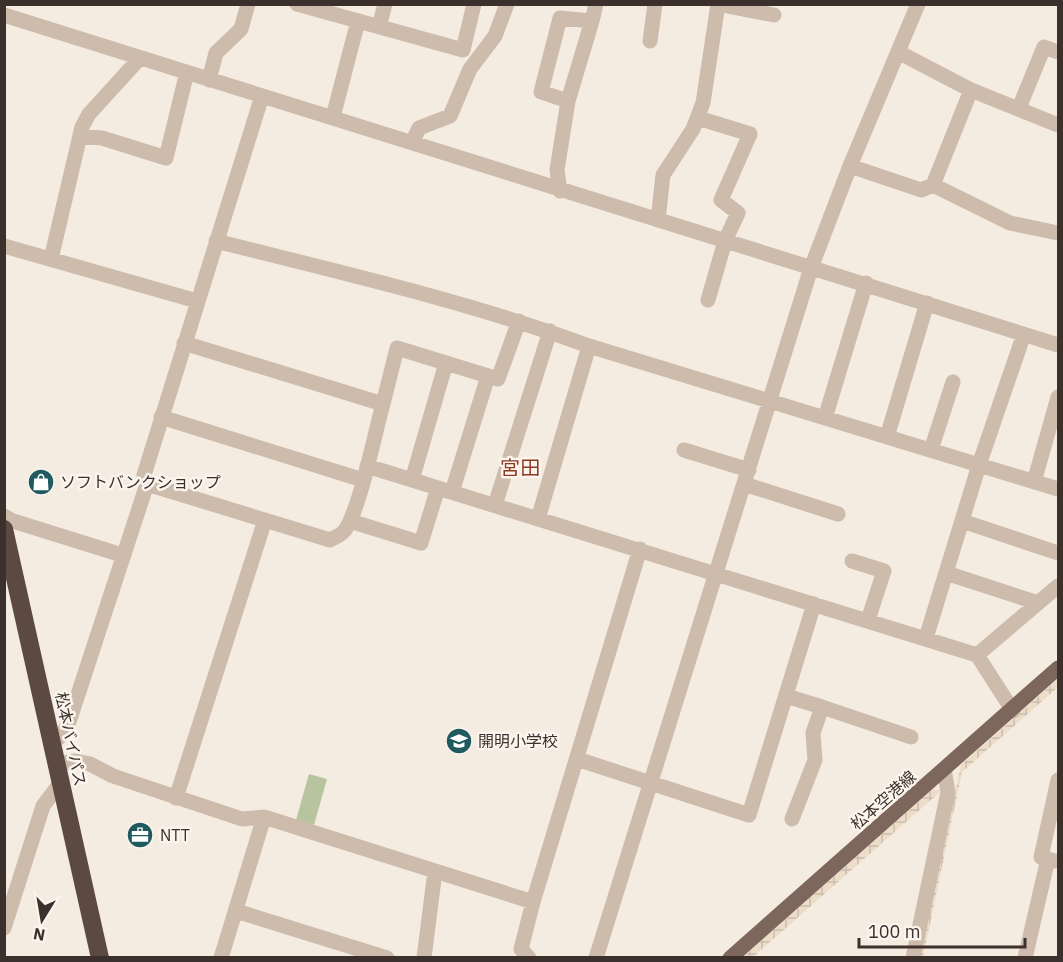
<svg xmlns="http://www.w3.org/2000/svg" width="1063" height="962" viewBox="0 0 1063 962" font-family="'IBM Plex Sans','Noto Sans JP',sans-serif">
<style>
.park{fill:#b8c4a0}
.plaza{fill:url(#plaza-grid)}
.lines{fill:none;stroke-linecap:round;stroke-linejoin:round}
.minor{stroke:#cdbbac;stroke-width:15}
.major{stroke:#7d675c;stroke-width:15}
.highway{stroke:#5c4a42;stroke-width:18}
.labels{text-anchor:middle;stroke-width:5;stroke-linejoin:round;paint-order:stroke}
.poi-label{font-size:16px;fill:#3b302b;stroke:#fbf5ee;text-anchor:start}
.street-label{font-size:16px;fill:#3b302b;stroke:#fbf5ee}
.quarter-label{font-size:20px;fill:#8c3b22;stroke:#fbf5ee}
</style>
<defs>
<pattern id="plaza-grid" width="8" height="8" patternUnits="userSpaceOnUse" patternTransform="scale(1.5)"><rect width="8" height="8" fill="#ecdcc8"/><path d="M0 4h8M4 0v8" fill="none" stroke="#cbbdac"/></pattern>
</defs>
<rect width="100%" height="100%" fill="#f4ebe1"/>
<path class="park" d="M309,774L327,779L314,825L296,820Z"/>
<path class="plaza" d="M1058,679V687L962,772L923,957L919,958L961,765Z
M933,789L941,791L753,957L742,958Z"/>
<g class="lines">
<path class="minor" d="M297,4L463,50L474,4
M717,4L774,15
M4,15L1058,345
M379,27L385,4
M650,41L655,4
M898,52L971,90L1058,125
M209,80L216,53L241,29L248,4
M568,101L592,21
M1019,108L1044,47L1058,52
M333,117L358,21
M698,118L750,134L721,200L738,213L725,241L708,300
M80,136L102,138L166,158L187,72
M412,143L419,128L450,116L470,69L495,36L507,4
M850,166L921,190L933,185L1010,223L1058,233
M933,185L971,90
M560,191L557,170L568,101L541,92L560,18L592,21L596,4
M658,220L663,175L693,129L703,103L718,4
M216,241C342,273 467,301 589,346L1058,489
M4,246L197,301
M51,259L82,127L89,114L140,58
M383,404L397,348L498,379L519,321
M161,417L363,480
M825,418L866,283
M887,437L927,303
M684,450L749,470
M931,450L953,382
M367,466L977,655L1013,711
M412,480L446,363
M1034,482L1058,397
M147,484L330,540C335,537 342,535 345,530C360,509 375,432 383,404L184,343
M744,484L838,514
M452,492L488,376
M495,505L550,331
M4,516L13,521L122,555
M538,519L589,346
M350,521L421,543L438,488
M962,521L1058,553
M852,561L884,571L868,620
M946,573L1038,603
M926,638L979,465L1024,334
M977,655L1058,586
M786,696L822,707L813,733L815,760L792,819
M822,707L911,737
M53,742L62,735L69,722L147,484L144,475L262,96
M577,759L749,815L814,604
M57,764L76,761L90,764L113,776L242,819L264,817L533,902
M176,798L265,520
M1054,861L1041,857L1058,780
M236,911L387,958
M4,928L43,806L61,782
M221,958L264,817
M424,958L435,871
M529,958L521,949L533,902L640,549
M596,958L811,268L850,166L918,4
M913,958L948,792L944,769
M1025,958L1048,859"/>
<path class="major" d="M730,958L1058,668"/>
<path class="highway" d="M4,529L100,958"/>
</g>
<defs>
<symbol id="shop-disc" viewBox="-11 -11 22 22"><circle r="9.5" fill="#1f5a5e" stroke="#fbf5ee"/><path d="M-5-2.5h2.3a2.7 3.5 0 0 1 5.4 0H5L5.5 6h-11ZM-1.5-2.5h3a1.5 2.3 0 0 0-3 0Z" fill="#fff"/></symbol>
<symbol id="school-disc" viewBox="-11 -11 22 22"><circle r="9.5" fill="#1f5a5e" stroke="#fbf5ee"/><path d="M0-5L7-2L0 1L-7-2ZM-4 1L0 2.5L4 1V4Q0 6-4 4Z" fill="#fff"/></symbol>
<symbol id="office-disc" viewBox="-11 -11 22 22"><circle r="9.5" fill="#1f5a5e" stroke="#fbf5ee"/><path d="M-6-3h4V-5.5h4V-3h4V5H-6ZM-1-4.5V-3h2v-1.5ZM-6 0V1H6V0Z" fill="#fff"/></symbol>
</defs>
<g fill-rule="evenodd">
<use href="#shop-disc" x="26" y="467" width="30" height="30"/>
<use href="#school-disc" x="444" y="726" width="30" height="30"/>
<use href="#office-disc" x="125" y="820" width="30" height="30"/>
</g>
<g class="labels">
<g class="poi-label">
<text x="60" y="488">ソフトバンクショップ</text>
<text x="478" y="747">開明小学校</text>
<text x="160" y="841">NTT</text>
</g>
<g class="street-label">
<text transform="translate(71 739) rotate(78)" y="6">松本バイパス</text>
<text transform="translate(883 800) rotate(-41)" y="6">松本空港線</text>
</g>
<g class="quarter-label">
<text x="520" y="475">宮田</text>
</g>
</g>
<rect width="1063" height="962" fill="none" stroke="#3b302b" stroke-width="12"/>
<g transform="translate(42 920) rotate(191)" stroke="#fbf5ee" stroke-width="4.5" paint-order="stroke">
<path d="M0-4.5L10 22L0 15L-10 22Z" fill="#3b302b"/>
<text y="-9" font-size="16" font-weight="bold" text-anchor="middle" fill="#3b302b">N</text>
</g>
<path d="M859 938v9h166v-9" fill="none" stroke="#3b302b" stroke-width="3"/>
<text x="868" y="938" font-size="18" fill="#3b302b" stroke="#fbf5ee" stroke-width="4.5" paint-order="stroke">100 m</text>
</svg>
